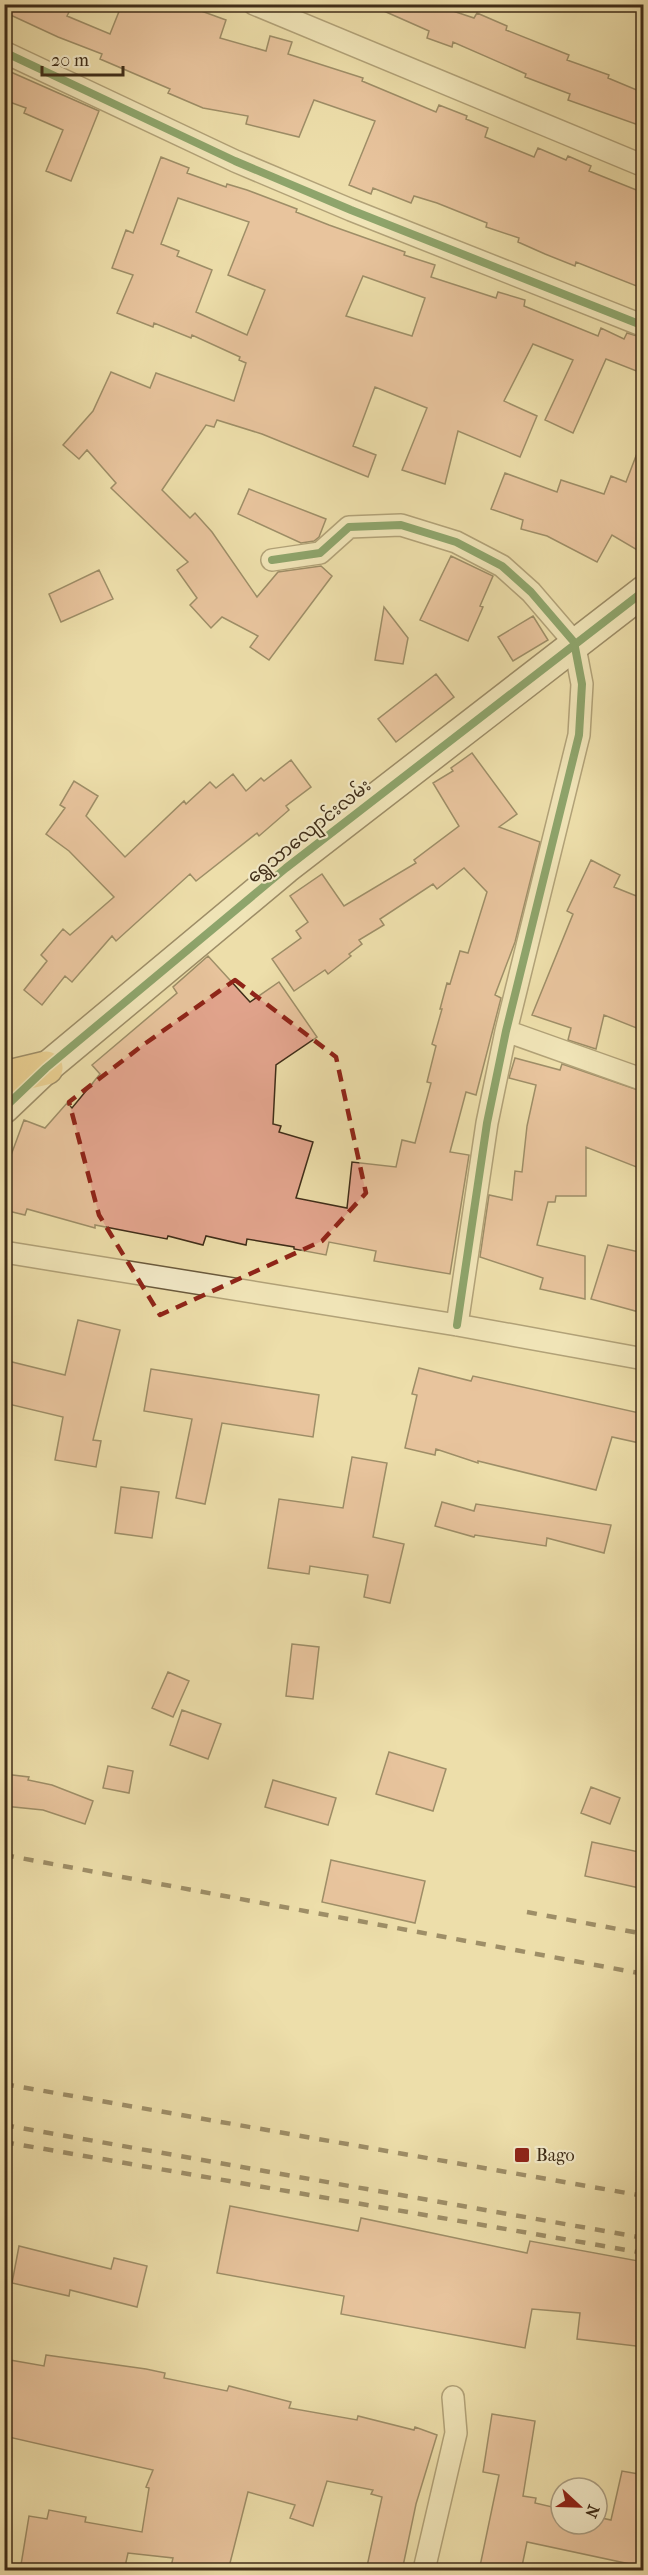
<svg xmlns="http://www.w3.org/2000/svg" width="648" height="2575" viewBox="0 0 648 2575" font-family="'IM FELL French Canon','Noto Sans Myanmar',serif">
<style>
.building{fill:#e3a58e;stroke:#3f2d18;stroke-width:1.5;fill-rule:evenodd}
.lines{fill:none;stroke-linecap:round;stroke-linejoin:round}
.street-casing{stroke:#6a593c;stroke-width:24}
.secondary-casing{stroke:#3f2d18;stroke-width:33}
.highway-casing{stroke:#3f2d18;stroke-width:36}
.street{stroke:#f3eac8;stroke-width:21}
.secondary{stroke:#f3eac8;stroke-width:30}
.highway{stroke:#e6bf75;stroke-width:33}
.rail{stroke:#3f2d18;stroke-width:4.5;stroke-dasharray:10 10;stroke-linecap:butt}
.cycleway-casing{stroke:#f3eac8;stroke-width:11}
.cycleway{stroke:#1b5e20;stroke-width:8}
.marked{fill:none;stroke:#8f2418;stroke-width:4.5;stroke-dasharray:12 8;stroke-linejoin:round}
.poi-dot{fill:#8f2418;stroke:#f3eac8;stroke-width:2}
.labels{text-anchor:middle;stroke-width:4.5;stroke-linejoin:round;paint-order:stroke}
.street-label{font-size:18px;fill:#3f2d18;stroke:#f3eac8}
.poi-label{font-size:18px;fill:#3f2d18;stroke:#f3eac8;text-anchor:start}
</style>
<rect width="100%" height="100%" fill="#eddeaa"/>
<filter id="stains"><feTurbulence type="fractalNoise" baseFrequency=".00333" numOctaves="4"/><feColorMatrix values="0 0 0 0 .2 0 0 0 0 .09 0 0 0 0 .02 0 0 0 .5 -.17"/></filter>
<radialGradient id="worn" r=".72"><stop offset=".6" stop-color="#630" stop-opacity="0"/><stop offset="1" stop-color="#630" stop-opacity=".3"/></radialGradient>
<path class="building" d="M4,4H73L67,16L110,34L122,4H182L226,20L220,38L266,51L270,36L292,42L288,54L363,78L362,81L436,112L439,105L467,116L466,119L488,128L485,137L534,157L538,148L566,160L568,156L591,166L589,171L644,193V289L576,262L575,266L545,254L518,242L519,238L486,227L487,223L437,203L414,196L411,203L373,188L371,194L349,185L375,121L314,100L299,137L246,124L248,116L203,108L168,93L170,89L100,59L102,54L58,37L4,12Z
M368,4H432L474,18L477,13L507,26L506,30L569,55L567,60L609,75L608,78L644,93V127L568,100L570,94L525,77L526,74L453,42L452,47L427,38L429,31Z
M4,69L99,111L71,181L46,171L63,130L24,113L26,108L4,100Z
M161,157L189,168L187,173L226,187L227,184L247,190L297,209L296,212L329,225L405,252L404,255L435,265L431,277L496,298L498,292L525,300L524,306L598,336L601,328L624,339L627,333L644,338V374L606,359L573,433L545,420L573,360L533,344L504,401L537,416L520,457L458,431L445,484L402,470L427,408L375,387L353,446L376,455L368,477L262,434L217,420L214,427L206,425L162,490L190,518L195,513L212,532L257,597L278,572L321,566L332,576L269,660L250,647L258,636L222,617L211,628L190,605L197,598L177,570L188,562L111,488L116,483L87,450L79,459L63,445L93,411L111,372L150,388L156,373L234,401L246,363L239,360L240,357L192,335L191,338L154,323L153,327L117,313L133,275L112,268L126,230L133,233ZM178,198L249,222L228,275L265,290L247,335L196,312L212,270L177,256L179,251L161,244ZM363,276L425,298L412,336L346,316Z
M641,443H644V554L612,535L597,562L547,536L521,529L523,520L491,509L505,473L557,492L561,480L604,494L611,476L626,482Z
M249,489L326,519L319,537L314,541L301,543L238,514Z
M451,556L493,576L480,606L483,607L468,641L420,620Z
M99,570L113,599L61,622L49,594Z
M384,607L408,638L403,664L375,660Z
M533,616L548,640L513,661L498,637Z
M436,674L454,697L396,742L378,719Z
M472,753L517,814L499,827L540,842L515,942L495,995L501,998L476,1095L466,1092L450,1152L469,1155L450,1274L374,1261L376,1251L329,1242L326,1255L294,1249V1247L247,1239L246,1245L206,1236L203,1245L168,1236L167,1239L95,1225V1228L27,1209L25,1215L4,1210V1157L10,1158L24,1120L45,1128L67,1103L72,1108L100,1074L92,1065L177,993L173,987L208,956L250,1002L279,982L317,1037L276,1065L273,1124L281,1126L279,1132L313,1142L296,1198L347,1208L352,1162L396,1167L402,1140L415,1143L431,1083L427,1082L436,1046L432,1044L442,1009H440L447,983L450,984L460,951L468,953L487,892L464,868L437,889L433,884L380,919L384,925L359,940L362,944L349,954L351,956L328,974L325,970L294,991L272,959L301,938L296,931L308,922L290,896L322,874L344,906L416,863L414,860L459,826L433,783L453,771L451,768Z
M291,760L311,787L286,806L289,810L259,836L257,833L196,881L190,874L116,941L112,936L72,982L65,976L42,1005L24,990L47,961L41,955L63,929L70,935L114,897L69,851L46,834L65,808L60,805L74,781L98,796L86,816L125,857L184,801L186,804L210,782L216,788L233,774L246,791L261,778L264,781Z
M591,860L620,875L614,887L644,899V1031L604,1015L596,1049L568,1040L571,1028L532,1015L573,914L567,911Z
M515,1058L560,1070L562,1064L644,1092V1170L586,1147V1196H556L555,1202H548L537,1245L585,1256V1299L540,1289L543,1278L480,1257L489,1195L512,1200L515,1171L522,1172L527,1126L536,1085L509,1078Z
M608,1245L644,1253V1295L639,1312L591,1299Z
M78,1320L120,1330L93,1440L101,1441L96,1467L55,1460L63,1417L4,1403V1360L65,1375Z
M419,1368L471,1381L473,1376L644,1414V1444L612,1437L596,1490L478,1461V1463L436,1449L435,1455L405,1448L417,1395L412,1394Z
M151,1369L319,1395L313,1437L222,1423L205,1504L176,1498L192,1419L144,1411Z
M352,1457L387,1463L373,1537L404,1544L390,1603L364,1597L368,1575L310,1566L309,1574L268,1568L279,1499L343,1508Z
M121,1487L159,1492L152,1538L115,1533Z
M442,1502L474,1511L476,1504L611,1525L604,1553L547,1538L546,1546L475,1535L474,1537L435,1526Z
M292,1644L319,1647L313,1699L286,1696Z
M168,1672L189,1681L173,1717L152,1708Z
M182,1710L221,1724L208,1759L170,1745Z
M389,1752L446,1769L433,1811L376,1794Z
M108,1766L133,1771L129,1793L103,1788Z
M4,1774L29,1777L28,1780L52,1785L93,1801L85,1824L43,1810L4,1806Z
M273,1780L336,1798L328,1825L265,1807Z
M591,1787L620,1798L610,1824L581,1813Z
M592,1842L644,1853V1889L585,1876Z
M331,1860L425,1881L415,1923L322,1902Z
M230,2206L358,2231L361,2218L527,2253L530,2241L644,2262V2347L577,2339L580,2313L532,2309L525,2348L341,2314L344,2296L217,2273Z
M19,2246L111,2269L114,2258L147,2266L137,2307L70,2290L69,2296L12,2283Z
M46,2355L146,2369L165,2373L164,2378L227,2391L229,2386L291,2402L289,2408L357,2420L358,2416L414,2430L415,2427L437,2435L416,2504L402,2571H366L382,2497L371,2494L373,2490L327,2481L313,2526L290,2518L295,2505L248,2492L228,2571H170L173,2558L128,2553L124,2571H20L29,2516L47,2519L49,2510L86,2517L85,2522L142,2532L149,2488L146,2487L153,2470L4,2436V2359L44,2366Z
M492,2414L535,2421L523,2496L536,2498L535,2503L561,2509V2524H597V2517L611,2520L622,2471L644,2475V2567L527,2542L521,2571H479L499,2475L483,2472Z"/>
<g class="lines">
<defs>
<path id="street" d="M254,4L644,166
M4,52L235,161L351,210L644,326
M272,560L320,553L349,527L401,525L456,542L502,566L531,592L574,642L582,684L579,735L506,1031L487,1123L457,1325
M506,1031L644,1080
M4,1252L457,1325L644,1359
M424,2570L456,2433L453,2397"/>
<path id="secondary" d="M4,1108L46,1068L286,868L644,591"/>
<path id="highway" d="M4,1078L46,1068"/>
</defs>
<use href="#street" class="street-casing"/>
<use href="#secondary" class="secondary-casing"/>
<use href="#highway" class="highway-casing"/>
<use href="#street" class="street"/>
<use href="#secondary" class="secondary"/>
<use href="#highway" class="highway"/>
<path class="rail" d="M4,1855L644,1974
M527,1912L644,1934
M4,2084L644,2196
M4,2125L644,2238
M4,2142L644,2253"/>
<defs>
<path id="cycleway" d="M4,52L235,161L351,210L644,326
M272,560L320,553L349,527L401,525L456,542L502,566L531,592L574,642L582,684L579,735L506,1031L487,1123L457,1325
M4,1108L46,1068L286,868L644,591"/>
</defs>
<use href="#cycleway" class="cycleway-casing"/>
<use href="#cycleway" class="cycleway"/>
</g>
<path d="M0 0H648V2575H0ZM235,980L336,1057L366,1193L322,1241L160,1315L99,1215L69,1102L143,1045Z" fill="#eddeaa" fill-opacity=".55" fill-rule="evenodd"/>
<path class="marked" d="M235,980L336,1057L366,1193L322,1241L160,1315L99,1215L69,1102L143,1045Z"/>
<rect class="poi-dot" x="514" y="2147" width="16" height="16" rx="3"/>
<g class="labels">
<g class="street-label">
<text transform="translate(309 831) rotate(-39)" y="6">ရွှေသာလျောင်းလမ်း</text>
</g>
<g class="poi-label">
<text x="536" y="2161">Bago</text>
</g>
</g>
<rect width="648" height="2575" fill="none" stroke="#eddeaa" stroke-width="24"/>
<rect x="6" y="6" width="636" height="2563" fill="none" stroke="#3f2d18" stroke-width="3"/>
<rect x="12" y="12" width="624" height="2551" fill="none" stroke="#3f2d18" stroke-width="1.5"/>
<g transform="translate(579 2506) rotate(112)"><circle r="28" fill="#f3eac8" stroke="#ab9e82" stroke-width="1.5"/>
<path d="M0-4.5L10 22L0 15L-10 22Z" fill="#8f2418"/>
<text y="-9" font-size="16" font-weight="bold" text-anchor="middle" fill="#3f2d18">N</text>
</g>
<path d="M42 66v9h81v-9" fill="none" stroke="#3f2d18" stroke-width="3"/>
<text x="51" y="66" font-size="18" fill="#3f2d18" stroke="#f3eac8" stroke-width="4.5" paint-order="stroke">20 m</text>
<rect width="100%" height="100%" filter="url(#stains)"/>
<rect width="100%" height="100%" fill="url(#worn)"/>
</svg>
